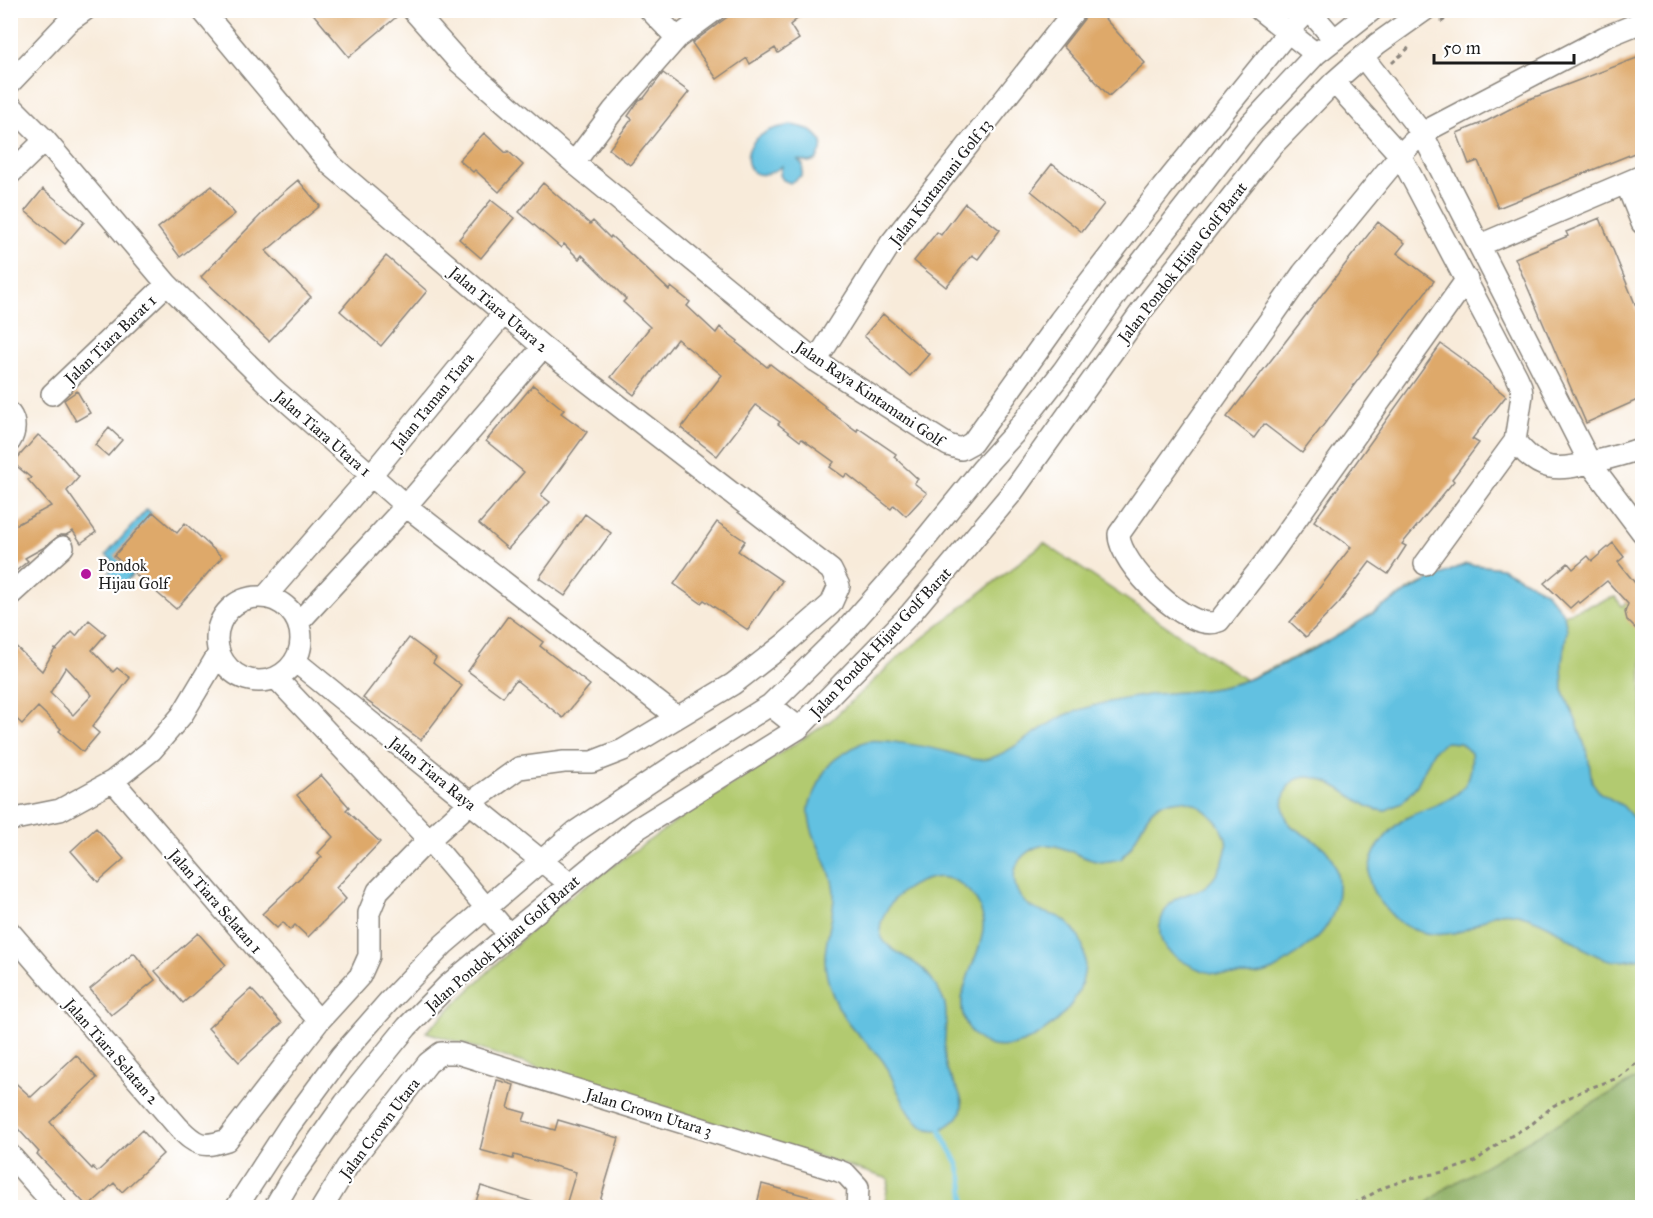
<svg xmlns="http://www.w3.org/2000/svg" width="1653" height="1218" viewBox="0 0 1653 1218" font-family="'IM FELL Great Primer',serif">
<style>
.green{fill:#b2ca6f;stroke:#677346;stroke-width:1.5}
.forest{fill:#8dae62;stroke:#54653f;stroke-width:1.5}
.water{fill:#62c1e1;stroke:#3f6e7e;stroke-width:1.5}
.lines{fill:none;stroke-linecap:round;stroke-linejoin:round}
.stream{stroke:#62c1e1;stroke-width:5}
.building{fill:#dea96b;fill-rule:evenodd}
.minor-casing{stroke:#8a847b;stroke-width:24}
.path{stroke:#8a847b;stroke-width:3;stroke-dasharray:4.5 4.5;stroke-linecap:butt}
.minor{stroke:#fff;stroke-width:21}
.poi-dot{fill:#b5179e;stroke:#fff;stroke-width:2}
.labels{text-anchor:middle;stroke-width:4.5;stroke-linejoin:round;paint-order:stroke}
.street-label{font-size:16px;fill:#1c1c1c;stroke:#fff}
.poi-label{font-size:16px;fill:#1c1c1c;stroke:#fff;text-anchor:start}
</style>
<rect width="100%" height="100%" fill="#fff"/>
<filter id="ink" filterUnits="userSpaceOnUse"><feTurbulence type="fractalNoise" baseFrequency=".0167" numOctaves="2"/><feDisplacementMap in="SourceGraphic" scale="12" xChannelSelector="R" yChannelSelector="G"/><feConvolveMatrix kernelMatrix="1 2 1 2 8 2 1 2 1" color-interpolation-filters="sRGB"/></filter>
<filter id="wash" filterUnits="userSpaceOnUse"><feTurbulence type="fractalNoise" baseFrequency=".008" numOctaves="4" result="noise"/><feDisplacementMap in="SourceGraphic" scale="24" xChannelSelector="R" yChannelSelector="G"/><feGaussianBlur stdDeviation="1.35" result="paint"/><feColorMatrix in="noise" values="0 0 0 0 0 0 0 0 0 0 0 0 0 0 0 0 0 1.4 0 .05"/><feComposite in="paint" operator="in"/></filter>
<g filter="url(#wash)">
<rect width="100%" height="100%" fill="#f8ebda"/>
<path class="green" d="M1044,543L1246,680L1329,641L1414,587L1466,564L1501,568L1545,591L1564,614L1615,597L1622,606L1642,590V1207H884L889,1179L426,1032L554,908L692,810L829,722L901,655Z"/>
<path class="forest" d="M1642,1075V1207H1423L1446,1188Z"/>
<path class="water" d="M791,125C805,127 814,130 822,142L821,151L816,160L809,162L798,160L803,165L802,175L790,183L783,180L780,175L782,166C748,192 736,152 760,136C769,129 780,127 791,125Z
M147,509L172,531L123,585L109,573L116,564L106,555Z
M1466,564L1501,568L1545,591L1564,614L1567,630L1562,662L1563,690L1577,723L1588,755L1592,782L1600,793L1623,806L1635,820L1636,830L1642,845V958C1634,959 1623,962 1615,961C1591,958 1571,938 1551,927C1540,921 1524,915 1512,913C1492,909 1480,925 1462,931C1435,939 1406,933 1388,911C1379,900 1369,890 1369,875C1369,865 1373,853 1379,845C1387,834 1396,823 1408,817C1440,801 1476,799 1471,753L1460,743L1446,742L1434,750L1417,785L1402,803L1384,811C1379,810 1372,809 1367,806C1351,797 1325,775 1306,777C1283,779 1278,806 1289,823C1295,832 1316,839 1325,849C1348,875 1339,922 1312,942C1300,952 1285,964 1271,971C1258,977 1240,975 1226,975C1206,974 1188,966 1172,954C1153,940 1158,914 1174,900C1183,893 1198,893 1207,885C1217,877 1224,862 1226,850C1229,837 1219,823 1210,815C1199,805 1188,798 1174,801C1170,802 1164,802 1160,804C1145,812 1141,831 1132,845C1129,850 1125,854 1121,859C1114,860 1107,862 1101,862C1075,860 1053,830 1024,855C1008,870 1013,896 1031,907C1040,913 1050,913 1059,917C1075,926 1084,942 1085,959C1086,992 1067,1015 1040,1034C1026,1043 1009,1049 992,1046C982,1043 973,1036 968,1027C940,982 1018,931 963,886C952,877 938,875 925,880C909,885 894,896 886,911C868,943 895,949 916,964C924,969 931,977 936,986C937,987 945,1003 945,1004C949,1024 941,1046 946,1066C949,1082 967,1095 961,1112C958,1120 945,1129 937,1130C908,1133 896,1079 883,1061C875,1050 864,1041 855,1031C838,1012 824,982 825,956C826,936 834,916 834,895C834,865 806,836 809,807C810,801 814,795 817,788C820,779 825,769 832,762C837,757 860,743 867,741C881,738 933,748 948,752C962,756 974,762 988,759C1012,753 1043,724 1068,714C1094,704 1121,699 1148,695C1183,691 1215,692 1249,679C1277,668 1306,654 1332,639C1359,623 1384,605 1411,590C1428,580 1448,572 1466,564Z"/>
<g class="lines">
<path class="stream" d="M940,1129C944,1141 951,1149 956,1160C963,1175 964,1191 965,1208"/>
</g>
<g id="blocks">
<path class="building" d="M310,10H401V13L349,57Z
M737,10H808L790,25L799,39L778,53L775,48L750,64L747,58L717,79L692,43Z
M1091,10H1097L1145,63L1109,96L1063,46Z
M1642,56V150L1498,208L1478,161L1469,164L1457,133L1487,121L1527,100Z
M663,73L689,92L630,165L609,149L632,119L628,116L639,100L644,98Z
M484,133L506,153L508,151L523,165L499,192L475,170L473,172L459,160Z
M1052,164L1104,204L1082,232L1031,191Z
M298,180L320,206L266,251L311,297L269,341L201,277L279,196Z
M543,183L590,224L593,221L610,238L611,236L669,290L671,287L690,302L687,306L716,333L720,327L738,341L737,343L767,367L770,364L826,407L825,408L857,431L858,428L896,454L894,457L918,479L914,483L927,493L906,516L894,505L891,509L847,474L844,477L830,467L834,462L802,439L800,441L778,424L780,422L756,405L717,456L681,428L722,375L677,339L634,395L611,377L650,327L623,302L626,299L582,255L579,259L564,244L561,248L519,212Z
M212,186L235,214L180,257L158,228Z
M43,189L84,222L65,244L25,211Z
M491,200L514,218L481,258L459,239Z
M965,203L1000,230L978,259L972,255L946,287L914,261L937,232L941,235Z
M1600,218L1642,321V398L1586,423L1515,258L1568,236L1566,232Z
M1378,222L1405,243L1397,253L1434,281L1302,453L1264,424L1254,438L1227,417Z
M386,256L427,291L381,346L340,311Z
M883,314L929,354L910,376L864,336Z
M1441,344L1469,364L1468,365L1506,396L1472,439L1479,443L1452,479L1454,481L1402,544L1406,546L1388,574L1370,562L1339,603L1306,637L1290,622L1311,599L1351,547L1314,521Z
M533,385L564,410L561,413L587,432L541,495L550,502L508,549L479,524L524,472L486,441Z
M77,391L90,413L76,421L64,400Z
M109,428L122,440L108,456L95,445Z
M38,435L55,449L79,477L67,491L96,532L81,543L73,531L66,535H60L43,548L25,558L28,561L10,576V528L51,506L28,480L31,478L13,463Z
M153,512L177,533L185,523L222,557L176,609L114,556Z
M585,514L611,533L565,596L539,578Z
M717,522L745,541L738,551L782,581L748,630L704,600L701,603L674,584Z
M1613,543L1624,557L1618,562L1635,583L1640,569H1642V635L1627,620L1625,612L1628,604L1607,581L1580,603L1578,601L1570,608L1544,583L1568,563L1573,569L1588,556L1592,561Z
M508,616L543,642L540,646L590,685L563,718L516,680L503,697L468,671Z
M89,620L106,634L92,650L113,672L117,668L130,678L92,727L99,733L83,752L59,731L61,729L38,707L22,724L10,713V641L42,671L55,649L56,650L72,632L76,636ZM66,667L92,695L73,715L50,693Z
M409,638L436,658L433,663L462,686L421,740L363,698Z
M321,775L349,807L346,810L380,842L336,888L346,899L308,937L295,925L290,930L283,922L277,928L262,914L322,857L318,853L333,837L297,795Z
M96,828L124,859L98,882L71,851Z
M198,933L226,965L183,1003L155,971Z
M134,953L155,980L111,1015L90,989Z
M251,989L282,1023L239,1062L208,1028Z
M76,1055L97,1078L50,1122L72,1148L92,1169L93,1167L97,1172L142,1130L163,1154L122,1192L114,1183L88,1207L37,1154L39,1152L10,1120V1078L31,1097Z
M497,1080L514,1085L508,1108L526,1113L523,1121L555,1130L558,1120L619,1138L598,1208H565L576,1172L514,1155L513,1159L480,1150Z
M762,1184L833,1203L832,1208H756Z
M481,1186L539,1204V1208H474Z"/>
</g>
</g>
<g filter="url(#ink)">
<use href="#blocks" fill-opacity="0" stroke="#8a847b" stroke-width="1.5"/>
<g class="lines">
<defs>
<path id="minor" d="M413,10L459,62L574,163L816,361L948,445L961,449L972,443L1060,320L1161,189L1288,32L1309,10
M650,10L677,38
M1260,10L1316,54
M1309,10L1334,39
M1363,57L1422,133L1590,463L1642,532
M1334,82L1400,155L1517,377L1521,386L1522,395L1515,441C1540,473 1557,471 1593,462C1610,458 1626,454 1642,448
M10,83L68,22L85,10
M10,105L45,140L167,284L271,387L406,506L677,717
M574,163L613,111L677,38L715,10
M10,174L45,140
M1626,183L1642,223
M1480,245L1642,176
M1467,279L1270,556L1219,621C1189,635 1118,563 1119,534L1303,273L1400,155L1422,133L1605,37L1642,22
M816,361L891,243L1075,10
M52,394L167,284
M10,414C16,422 15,433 10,441
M1425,564L1515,441
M10,595L63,547
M217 639a42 42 0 1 1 84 0a42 42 0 1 1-84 0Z
M265,597L371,475L504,313
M298,623L406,506L543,347
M295,661L570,884
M276,678L429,840L509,935
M770,705L799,728
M113,781L319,1021
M10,820L60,810L113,781L152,750L182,715L219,653
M10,932L179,1128C197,1146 202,1148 227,1140L319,1021L360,976L369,956V913L378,891L421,847L470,803L519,768L564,762H592L623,750L733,684L786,643L831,604L839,586L831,570L543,347L331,165L202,10
M10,1155L57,1208
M236,1208L290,1125L341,1056L390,1000L444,944L575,832L675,765L770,705L847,629L909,559L982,469L1013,435L1063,371L1118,292L1245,130L1316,54L1372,10
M274,1208L291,1179L345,1103L407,1027L448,985L637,829L799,728L911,613L1011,494L1143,309L1271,147L1334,82L1377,44L1425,10
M322,1208L347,1167L428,1063L441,1053H457L839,1171L846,1174L858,1187L857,1208"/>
</defs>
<use href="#minor" class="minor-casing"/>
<path class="path" d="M1441,22L1459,10
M1392,63L1412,45
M1346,1208L1385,1187L1411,1178L1444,1172L1474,1162L1501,1142L1533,1123L1553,1106L1584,1090L1618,1078L1642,1059"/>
<use href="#minor" class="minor"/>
</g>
</g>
<circle class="poi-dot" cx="86" cy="574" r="6"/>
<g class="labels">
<g class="street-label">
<text transform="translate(940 182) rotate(-52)" y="6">Jalan Kintamani Golf 13</text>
<text transform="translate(1182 262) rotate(-52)" y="6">Jalan Pondok Hijau Golf Barat</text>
<text transform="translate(499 309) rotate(40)" y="6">Jalan Tiara Utara 2</text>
<text transform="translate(110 339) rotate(-44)" y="6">Jalan Tiara Barat 1</text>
<text transform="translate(870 393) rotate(34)" y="6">Jalan Raya Kintamani Golf</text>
<text transform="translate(432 401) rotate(-51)" y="6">Jalan Taman Tiara</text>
<text transform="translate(323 433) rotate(41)" y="6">Jalan Tiara Utara 1</text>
<text transform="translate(880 642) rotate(-47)" y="6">Jalan Pondok Hijau Golf Barat</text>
<text transform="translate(433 773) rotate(39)" y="6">Jalan Tiara Raya</text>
<text transform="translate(216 901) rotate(49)" y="6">Jalan Tiara Selatan 1</text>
<text transform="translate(502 943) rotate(-41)" y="6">Jalan Pondok Hijau Golf Barat</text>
<text transform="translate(112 1051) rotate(49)" y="6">Jalan Tiara Selatan 2</text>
<text transform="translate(649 1112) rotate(17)" y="6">Jalan Crown Utara 3</text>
<text transform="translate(379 1128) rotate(-53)" y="6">Jalan Crown Utara</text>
</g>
<g class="poi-label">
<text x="98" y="571">Pondok<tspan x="98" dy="18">Hijau Golf</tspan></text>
</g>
</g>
<rect width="1653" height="1218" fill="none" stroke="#fff" stroke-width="36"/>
<path d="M1434 54v9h140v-9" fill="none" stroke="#1c1c1c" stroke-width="3"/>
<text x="1443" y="54" font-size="18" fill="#1c1c1c" stroke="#ffffff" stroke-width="4.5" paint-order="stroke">50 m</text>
</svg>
